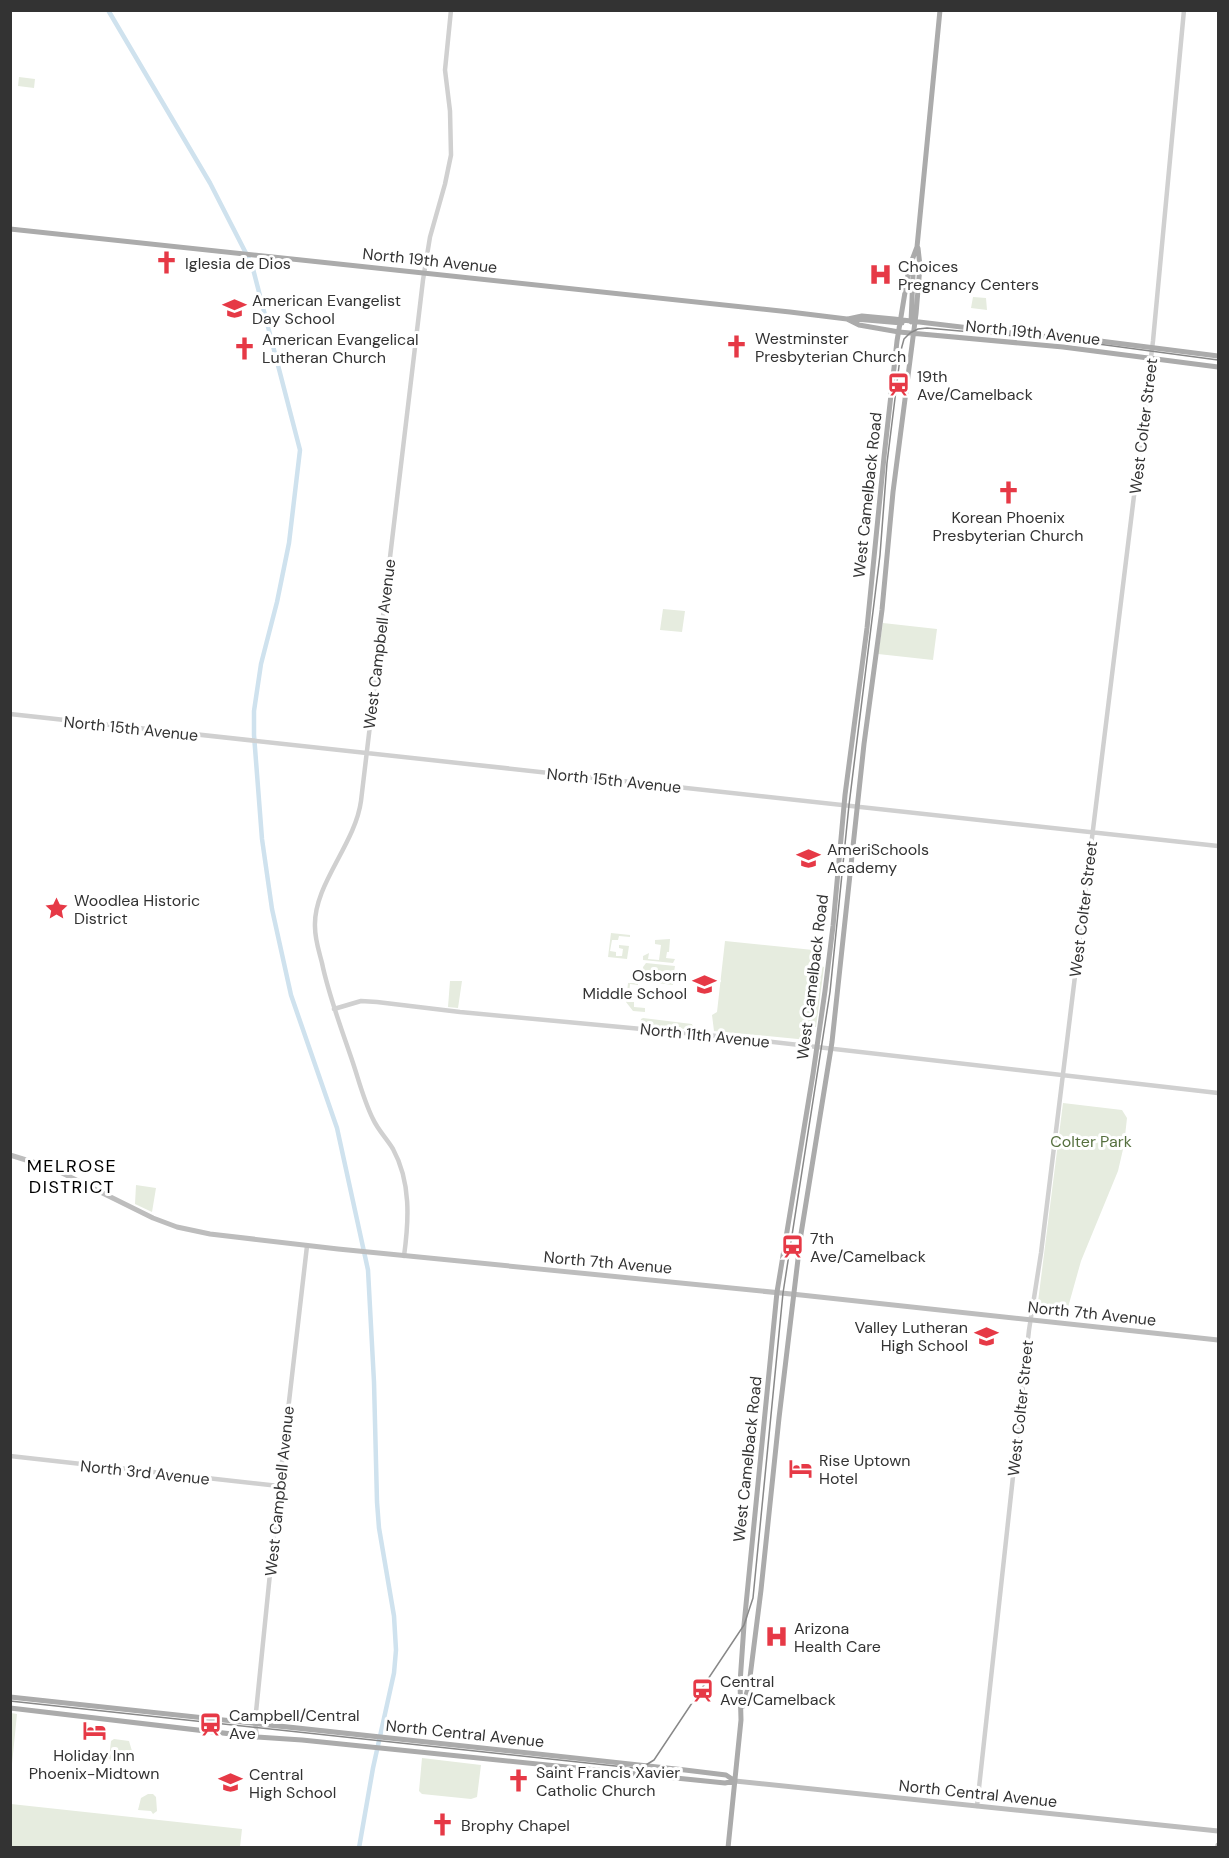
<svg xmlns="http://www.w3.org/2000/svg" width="1229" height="1858" viewBox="0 0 1229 1858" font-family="'DM Sans',sans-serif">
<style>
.green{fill:#e6ecdf}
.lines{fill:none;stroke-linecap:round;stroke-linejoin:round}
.canal{stroke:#cfe2ee;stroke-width:4.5}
.tertiary{stroke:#d0d0d0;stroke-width:4.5}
.secondary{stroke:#bdbdbd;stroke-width:5}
.primary{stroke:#ababab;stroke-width:5}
.tram{stroke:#888;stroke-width:1.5}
.labels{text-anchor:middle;stroke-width:6;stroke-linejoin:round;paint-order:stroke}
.street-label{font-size:16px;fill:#333;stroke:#fff}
.poi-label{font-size:16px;fill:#333;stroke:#fff;text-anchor:start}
.park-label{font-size:16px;fill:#56703f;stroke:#fff}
.neighbourhood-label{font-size:18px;letter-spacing:1.5px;fill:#000;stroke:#fff}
</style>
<rect width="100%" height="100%" fill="#fff"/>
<path class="green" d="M19,77L35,79L34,88L18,86Z
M973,297L986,298L987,310L971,308Z
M663,609L685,611L682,632L660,630Z
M883,623L937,629L933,660L878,654Z
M611,933L630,935V937L619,936L618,940H612L610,951L616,952V956H622L623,949L619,948V945L629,946L627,959L608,957Z
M670,939L669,952H667L666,958L675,959L673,963L643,960V956L649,953L648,959L659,960L661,945L655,944V940Z
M725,941L823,951L821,966L824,967L816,1027H813L808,1040L714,1031L712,1015L717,1012Z
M646,963L675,966L674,972L672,974L673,985L642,981L643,967Z
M450,981H462L458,1008L448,1007Z
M628,983H638V985L630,984L628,1002H634V1007L645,1008V1012L633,1011L626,1002Z
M643,1018L692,1024L694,1030L640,1024L641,1019Z
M1063,1103L1122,1110L1127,1118L1124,1145L1118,1171L1081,1261L1067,1311L1063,1317L1040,1314L1037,1310Z
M136,1185L156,1188L152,1212L135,1204Z
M11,1713L17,1714L11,1774L10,1713Z
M114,1739L129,1741L132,1751L127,1759L118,1761L109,1759L111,1741Z
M422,1758L481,1765L477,1797L471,1799L422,1794L419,1791Z
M148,1794H153L156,1797L157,1811L153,1814L151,1811L138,1810L141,1798Z
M11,1804L242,1829L240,1847H11Z"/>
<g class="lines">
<path class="canal" d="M108,10L210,183L252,265L300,450L289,543L277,602L261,664L254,711V735L262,839L272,909L291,995L337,1128L368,1270L374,1382L377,1502L379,1528L394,1616L396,1650L394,1673L373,1768L359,1848"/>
<path class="tertiary" d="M10,714L1218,846
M334,1009L361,1001L377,1002L460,1012L738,1038L1218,1093
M404,1256C409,1220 411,1182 393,1149C387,1139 378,1130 373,1119C364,1101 359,1081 353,1063C342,1030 329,997 322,963C319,951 315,940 315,927C313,885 355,845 361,801L423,280L430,237L445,184L451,155L450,111L445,70L451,10
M10,1456L279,1486
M257,1737L255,1722L276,1514L307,1246
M977,1806L1029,1330L1041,1253L1153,341L1184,10"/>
<path class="secondary" d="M10,1155L52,1168L153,1218L177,1227L210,1234L338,1249L801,1295L1218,1340
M735,1781L1218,1831
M1218,1848V1845"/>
<path class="primary" d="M10,229L790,312L847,319L859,325L899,332L1063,347L1218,367
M909,268L913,275L911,322
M848,319L862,316L894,319L1028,335L1100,341L1218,356
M855,319L902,323
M10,1697L685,1770L726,1775L735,1781
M743,1706L749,1685L761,1590L779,1418L801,1234L832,1042L864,744L882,610L893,492L916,314L920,266L918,248
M10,1708L257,1737L302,1740L725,1783L735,1781
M728,1848L741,1720L740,1683L744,1625L777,1292L813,1074L825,991L833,926L845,795L867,628L884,457L897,341L909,268L917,247L940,10"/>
<path class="tram" d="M10,1701L634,1768H641L654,1760L744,1625L753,1598L783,1293L830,992L849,805L880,555L887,463L901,350L904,339L910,333L918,329L927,328L1083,342L1218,360"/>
</g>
<defs>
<symbol id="church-bare" viewBox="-9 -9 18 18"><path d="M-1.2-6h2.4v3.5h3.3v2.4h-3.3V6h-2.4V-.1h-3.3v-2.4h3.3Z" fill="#e63946" stroke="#fff" stroke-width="2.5" paint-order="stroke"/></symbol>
<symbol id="hospital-bare" viewBox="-9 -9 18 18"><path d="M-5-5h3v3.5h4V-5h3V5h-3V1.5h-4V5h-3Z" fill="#e63946" stroke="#fff" stroke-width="2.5" paint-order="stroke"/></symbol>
<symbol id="school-bare" viewBox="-9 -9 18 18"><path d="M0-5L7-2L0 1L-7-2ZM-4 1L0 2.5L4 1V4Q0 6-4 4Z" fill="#e63946" stroke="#fff" stroke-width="2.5" paint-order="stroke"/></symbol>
<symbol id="station-bare" viewBox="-9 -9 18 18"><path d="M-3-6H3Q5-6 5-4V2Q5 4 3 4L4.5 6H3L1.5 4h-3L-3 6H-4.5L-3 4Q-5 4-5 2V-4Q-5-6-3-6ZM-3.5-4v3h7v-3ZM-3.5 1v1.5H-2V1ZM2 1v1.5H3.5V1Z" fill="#e63946" stroke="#fff" stroke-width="2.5" paint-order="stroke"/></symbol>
<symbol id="sight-bare" viewBox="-9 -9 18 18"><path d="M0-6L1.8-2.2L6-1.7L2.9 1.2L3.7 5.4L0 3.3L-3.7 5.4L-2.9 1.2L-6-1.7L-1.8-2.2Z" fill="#e63946" stroke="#fff" stroke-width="2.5" paint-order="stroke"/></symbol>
<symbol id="hotel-bare" viewBox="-9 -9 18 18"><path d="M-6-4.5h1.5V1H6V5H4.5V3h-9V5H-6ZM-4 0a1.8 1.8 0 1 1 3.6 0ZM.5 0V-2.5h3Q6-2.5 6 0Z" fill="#e63946" stroke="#fff" stroke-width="2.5" paint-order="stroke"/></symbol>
</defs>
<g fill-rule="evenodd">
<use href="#church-bare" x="150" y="246" width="33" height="33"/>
<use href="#hospital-bare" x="864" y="258" width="33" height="33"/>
<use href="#school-bare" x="218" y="292" width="33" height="33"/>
<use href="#church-bare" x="720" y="330" width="33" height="33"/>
<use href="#church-bare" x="228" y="332" width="33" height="33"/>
<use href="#station-bare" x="882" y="368" width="33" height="33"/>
<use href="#church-bare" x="992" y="476" width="33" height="33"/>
<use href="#school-bare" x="792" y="842" width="33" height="33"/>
<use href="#sight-bare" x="40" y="892" width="33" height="33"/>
<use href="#school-bare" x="688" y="968" width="33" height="33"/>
<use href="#station-bare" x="776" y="1230" width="33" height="33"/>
<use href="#school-bare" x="970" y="1320" width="33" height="33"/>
<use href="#hotel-bare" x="784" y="1452" width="33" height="33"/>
<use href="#hospital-bare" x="760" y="1620" width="33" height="33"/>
<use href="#station-bare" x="686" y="1674" width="33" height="33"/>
<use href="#station-bare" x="194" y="1708" width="33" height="33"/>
<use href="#hotel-bare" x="78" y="1714" width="33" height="33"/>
<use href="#church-bare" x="502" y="1764" width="33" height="33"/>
<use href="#school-bare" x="214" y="1766" width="33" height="33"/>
<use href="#church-bare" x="426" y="1808" width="33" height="33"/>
</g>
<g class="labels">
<g class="street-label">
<text transform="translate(430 260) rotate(6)" y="6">North 19th Avenue</text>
<text transform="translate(1033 332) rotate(6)" y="6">North 19th Avenue</text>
<text transform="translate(1143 426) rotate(-83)" y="6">West Colter Street</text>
<text transform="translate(867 495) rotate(-84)" y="6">West Camelback Road</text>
<text transform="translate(379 644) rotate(-83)" y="6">West Campbell Avenue</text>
<text transform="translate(131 728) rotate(6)" y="6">North 15th Avenue</text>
<text transform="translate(614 780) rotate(6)" y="6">North 15th Avenue</text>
<text transform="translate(1083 909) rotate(-83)" y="6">West Colter Street</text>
<text transform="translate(812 977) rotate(-83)" y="6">West Camelback Road</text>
<text transform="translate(705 1035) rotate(6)" y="6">North 11th Avenue</text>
<text transform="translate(608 1262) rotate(5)" y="6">North 7th Avenue</text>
<text transform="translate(1092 1313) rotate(6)" y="6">North 7th Avenue</text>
<text transform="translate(1020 1408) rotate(-84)" y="6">West Colter Street</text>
<text transform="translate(747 1459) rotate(-84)" y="6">West Camelback Road</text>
<text transform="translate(145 1472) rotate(6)" y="6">North 3rd Avenue</text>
<text transform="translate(279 1491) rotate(-84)" y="6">West Campbell Avenue</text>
<text transform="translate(465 1733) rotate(6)" y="6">North Central Avenue</text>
<text transform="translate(978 1793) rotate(6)" y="6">North Central Avenue</text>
</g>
<g class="poi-label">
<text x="185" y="269">Iglesia de Dios</text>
<text x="898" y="272">Choices<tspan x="898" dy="18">Pregnancy Centers</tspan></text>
<text x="252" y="306">American Evangelist<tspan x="252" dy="18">Day School</tspan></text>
<text x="755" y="344">Westminster<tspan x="755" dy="18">Presbyterian Church</tspan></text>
<text x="262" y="345">American Evangelical<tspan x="262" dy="18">Lutheran Church</tspan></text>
<text x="917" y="382">19th<tspan x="917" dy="18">Ave/Camelback</tspan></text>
<text x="1008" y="523" text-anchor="middle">Korean Phoenix<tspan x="1008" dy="18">Presbyterian Church</tspan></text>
<text x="827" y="855">AmeriSchools<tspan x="827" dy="18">Academy</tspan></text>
<text x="74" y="906">Woodlea Historic<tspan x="74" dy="18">District</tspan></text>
<text x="687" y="981" text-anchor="end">Osborn<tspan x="687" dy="18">Middle School</tspan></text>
<text x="810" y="1244">7th<tspan x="810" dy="18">Ave/Camelback</tspan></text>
<text x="968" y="1333" text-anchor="end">Valley Lutheran<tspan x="968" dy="18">High School</tspan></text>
<text x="819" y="1466">Rise Uptown<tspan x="819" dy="18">Hotel</tspan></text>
<text x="794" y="1634">Arizona<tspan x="794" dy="18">Health Care</tspan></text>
<text x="720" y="1687">Central<tspan x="720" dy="18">Ave/Camelback</tspan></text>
<text x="229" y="1721">Campbell/Central<tspan x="229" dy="18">Ave</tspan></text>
<text x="94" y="1761" text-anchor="middle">Holiday Inn<tspan x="94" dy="18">Phoenix-Midtown</tspan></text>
<text x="536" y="1778">Saint Francis Xavier<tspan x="536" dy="18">Catholic Church</tspan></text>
<text x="249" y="1780">Central<tspan x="249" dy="18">High School</tspan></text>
<text x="461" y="1831">Brophy Chapel</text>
</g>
<g class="park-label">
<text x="1091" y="1147">Colter Park</text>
</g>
<g class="neighbourhood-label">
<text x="72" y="1172">MELROSE<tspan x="72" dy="21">DISTRICT</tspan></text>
</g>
</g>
<rect width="1229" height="1858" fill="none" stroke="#333333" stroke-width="24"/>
</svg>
